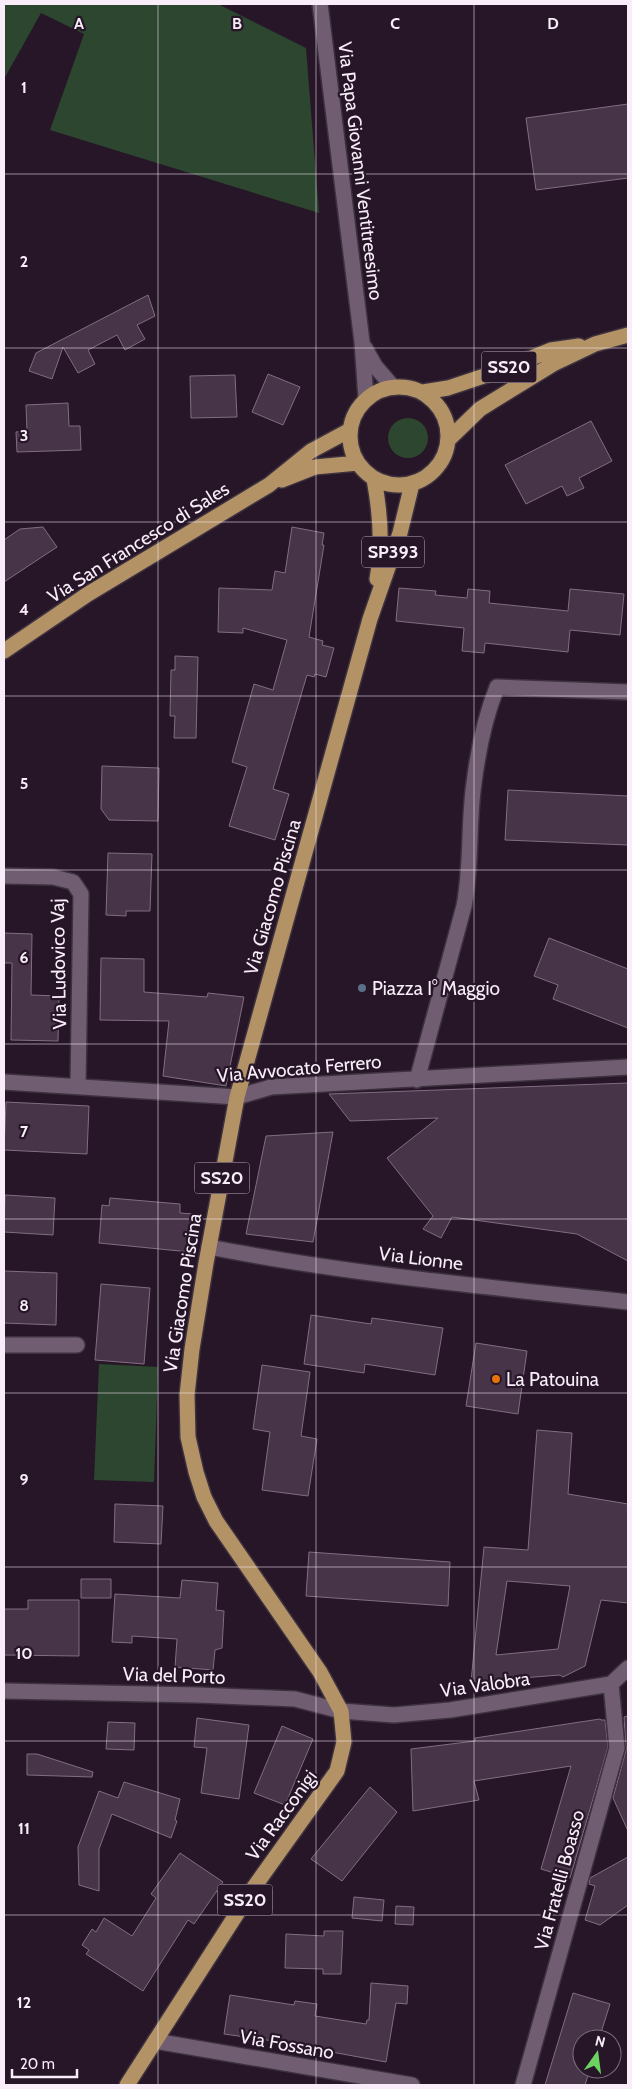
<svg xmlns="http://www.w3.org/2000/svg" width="632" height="2089" viewBox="0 0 632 2089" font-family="Cabin,sans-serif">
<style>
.green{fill:#2d462f}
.building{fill:#473448;stroke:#826d82;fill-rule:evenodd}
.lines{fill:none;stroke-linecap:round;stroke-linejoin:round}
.minor-casing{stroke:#3e313f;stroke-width:18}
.major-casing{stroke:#3e313f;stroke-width:18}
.minor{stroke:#715d72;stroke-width:15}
.major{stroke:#b39366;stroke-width:15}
.grid{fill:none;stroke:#f9edf9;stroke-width:1;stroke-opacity:0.55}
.service-dot{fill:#5c6f8a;stroke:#261627;stroke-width:2}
.food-dot{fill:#e8710a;stroke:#261627;stroke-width:2}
.labels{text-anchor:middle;stroke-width:4.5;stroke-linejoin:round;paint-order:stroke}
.shield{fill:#261627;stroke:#baacba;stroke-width:1}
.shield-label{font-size:18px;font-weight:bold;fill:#f9edf9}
.street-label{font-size:19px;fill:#f9edf9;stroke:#261627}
.poi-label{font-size:19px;fill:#f9edf9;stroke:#261627;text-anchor:start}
.grid-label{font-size:16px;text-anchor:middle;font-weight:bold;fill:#f9edf9;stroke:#261627;stroke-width:4.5;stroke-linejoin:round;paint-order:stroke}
</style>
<rect width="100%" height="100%" fill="#261627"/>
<path class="green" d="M4,4H218L306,48L319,213L50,130L84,34L41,13L4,79Z
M388 438a20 20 0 1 1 40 0a20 20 0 1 1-40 0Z
M99,1364L158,1367L154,1482L94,1480Z"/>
<path class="building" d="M628,104V178L536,190L526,118Z
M148,295L155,316L137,325L145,339L125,350L117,335L88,350L95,364L78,373L63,347L52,379L29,371L36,353Z
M268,374L300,387L283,425L252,412Z
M235,375L237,417L191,418L190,376Z
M68,403L69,426H80L81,450L17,452L16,432L27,431L26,405Z
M591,421L612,461L579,478L584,488L567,496L562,486L526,504L505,465Z
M43,527L57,547L4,582V540L20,529Z
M292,527L324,533L322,545H324L309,637L323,641L322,645L334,648L326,677L315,674L314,677L307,675L273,789L289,794L275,840L229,826L247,767L232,762L254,684L273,690L287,640L243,628V633L218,632L219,588L272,590L275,571L285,573Z
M399,588L436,591L435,595L467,598L468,589L490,591L489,603L568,611L570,589L624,594L620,635L570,630L568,652L485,643L484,653L462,651L464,628L396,621Z
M175,656L198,657L196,738H174L175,716H170L171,670H175Z
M102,766L159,768L158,821L109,820L101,809Z
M508,790L628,796V845L505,840Z
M108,853L152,854L150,911H126V916L106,915Z
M4,933L32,934L31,995L59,996L58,1041L11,1040L12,963H4Z
M549,938L628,969V1028L553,999L558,985L534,976Z
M101,958L144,959V992L207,997L208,993L244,997L226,1086L163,1076L169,1021L100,1020Z
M628,1083V1261L577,1234L452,1217L441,1238L423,1229L433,1216L387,1158L438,1118L350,1121L329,1094Z
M6,1102L89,1106L87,1154L4,1150Z
M333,1132L313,1242L246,1234L266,1136Z
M5,1195L55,1198L53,1235L4,1232Z
M110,1198L180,1204V1213L193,1214L190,1252L99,1243L102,1205L109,1206Z
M4,1271L57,1273L56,1325L4,1323Z
M101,1284L150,1288L144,1364L95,1360Z
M311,1315L371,1324L372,1318L443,1328L435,1375L365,1364L364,1373L304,1364Z
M476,1343L527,1351L518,1414L466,1406Z
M262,1365L310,1372L301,1436L317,1439L308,1496L262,1490L270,1432L253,1429Z
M537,1430L572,1433L568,1494L628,1504V1603L601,1600L585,1666L563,1677L560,1675L471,1682L484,1547L528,1550ZM507,1581L570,1586L558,1649L496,1655Z
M115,1504L163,1506L161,1544L114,1542Z
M309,1552L450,1562L448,1606L306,1596Z
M81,1579H111V1598H81Z
M182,1580L218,1583L216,1610L224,1611L222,1648L215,1650L213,1670L175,1667L177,1639L132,1636V1643L112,1642L115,1594L180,1598Z
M28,1600H79V1656L4,1655V1609H28Z
M628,1716V1831L613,1798L626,1750L624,1717Z
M197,1718L249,1725L239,1799L201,1793L207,1748L194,1747Z
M600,1719L601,1720H605L608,1747L570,1878L541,1869L571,1766L474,1781L479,1800L413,1811L411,1749L475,1741V1738Z
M108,1722L135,1723L134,1750L106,1749Z
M282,1726L313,1739L285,1805L254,1793Z
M27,1754H37L93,1772L92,1777L27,1775Z
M124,1782L180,1799L175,1820L177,1821L171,1838L112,1814L99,1849V1891L79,1885L78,1847L99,1791L118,1798Z
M370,1787L397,1812L342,1881L311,1859Z
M180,1853L223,1882L194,1924L188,1920L143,1991L86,1954L89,1950L82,1945L92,1929L96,1932L104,1918L132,1936L156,1898L151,1894Z
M628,1857V1905L600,1925L585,1920L595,1886L589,1884L590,1878Z
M354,1897L384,1900L382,1921L352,1918Z
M396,1906L414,1907L413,1925L395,1924Z
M324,1931H343L341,1974H323V1969L285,1968L286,1934L324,1936Z
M371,1983L408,1986L407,2004L396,2003L386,2062L310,2048L309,2052L288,2049V2043L224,2034L230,1995L294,2005L295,2001L317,2004L315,2016L366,2024L367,2020H369Z
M573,1993L610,2004L599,2039H582V2069H590L585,2085H545Z"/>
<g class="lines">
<defs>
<path id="minor" d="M320,4L362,342L366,399
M365,348L375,366L393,387
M4,876L53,877L73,882L81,894L78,1086
M417,1080L464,906C472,865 468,824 474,783C478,751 485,717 497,687L628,692
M4,1082L237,1097L271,1087L628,1067
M209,1247C347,1274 488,1287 628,1302
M4,1345H77
M4,1691L198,1695L295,1699L341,1711L394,1715L450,1710L611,1684L628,1668
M155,2041L412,2085
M523,2085L617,1748L611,1684"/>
<path id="major" d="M350 436a49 49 0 1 1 98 0a49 49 0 1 1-98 0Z
M423,392L448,388L502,370L551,350L579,346
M449,439L480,409L553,364L595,344L628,335
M374,479C380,511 383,546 377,579
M282,480L315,467L358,463
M4,651L88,594L269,485L311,451L350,430
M127,2085L252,1890L337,1771L344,1742L341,1711L320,1672L216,1521L204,1497L196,1472L188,1437L187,1395L192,1349L206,1263L237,1097L370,619L400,533L412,484"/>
</defs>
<use href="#minor" class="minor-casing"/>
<use href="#major" class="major-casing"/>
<use href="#minor" class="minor"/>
<use href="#major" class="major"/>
</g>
<path class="grid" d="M158,4V2085M316,4V2085M474,4V2085M4,174H628M4,348H628M4,522H628M4,696H628M4,870H628M4,1044H628M4,1219H628M4,1393H628M4,1567H628M4,1741H628M4,1915H628"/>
<circle class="service-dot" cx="362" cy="988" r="5"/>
<circle class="food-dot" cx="496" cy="1379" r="5"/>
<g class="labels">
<g class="shield">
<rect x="481.5" y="351.5" width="55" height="31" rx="4"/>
<rect x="362" y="536.5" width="62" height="31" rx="4"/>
<rect x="194.5" y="1162.5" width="55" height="31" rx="4"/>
<rect x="217.5" y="1884.5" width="55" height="31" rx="4"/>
</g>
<g class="shield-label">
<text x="509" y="373">SS20</text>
<text x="393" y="558">SP393</text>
<text x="222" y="1184">SS20</text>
<text x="245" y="1906">SS20</text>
</g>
<g class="street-label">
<text transform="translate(361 171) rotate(83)" y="7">Via Papa Giovanni Ventitreesimo</text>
<text transform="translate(138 542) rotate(-32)" y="7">Via San Francesco di Sales</text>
<text transform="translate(272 897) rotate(-74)" y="7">Via Giacomo Piscina</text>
<text transform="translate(58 964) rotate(-91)" y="7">Via Ludovico Vaj</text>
<text transform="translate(299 1068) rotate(-5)" y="7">Via Avvocato Ferrero</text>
<text transform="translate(421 1258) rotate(7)" y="7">Via Lionne</text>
<text transform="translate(182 1293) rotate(-81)" y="7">Via Giacomo Piscina</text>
<text transform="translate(174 1675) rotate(2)" y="7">Via del Porto</text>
<text transform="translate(485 1684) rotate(-8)" y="7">Via Valobra</text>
<text transform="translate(281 1815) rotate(-54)" y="7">Via Racconigi</text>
<text transform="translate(559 1880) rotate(-75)" y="7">Via Fratelli Boasso</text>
<text transform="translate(287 2044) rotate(10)" y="7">Via Fossano</text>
</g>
<g class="poi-label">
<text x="372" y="995">Piazza I° Maggio</text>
<text x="506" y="1386">La Patouina</text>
</g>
</g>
<g class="grid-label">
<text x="79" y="29">A</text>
<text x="237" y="29">B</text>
<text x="395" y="29">C</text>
<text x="553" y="29">D</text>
<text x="24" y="93">1</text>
<text x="24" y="267">2</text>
<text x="24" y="441">3</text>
<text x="24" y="615">4</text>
<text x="24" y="789">5</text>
<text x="24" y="963">6</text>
<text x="24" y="1137">7</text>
<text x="24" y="1311">8</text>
<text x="24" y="1485">9</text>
<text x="24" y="1659">10</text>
<text x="24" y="1834">11</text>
<text x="24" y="2008">12</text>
</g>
<rect width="632" height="2089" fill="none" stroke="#f9edf9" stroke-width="10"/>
<g transform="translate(597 2054) rotate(14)"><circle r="24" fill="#261627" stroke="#7a6c7b"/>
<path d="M0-4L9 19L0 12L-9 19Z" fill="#6cd362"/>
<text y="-8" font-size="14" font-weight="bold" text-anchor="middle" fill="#f9edf9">N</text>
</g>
<path d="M12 2069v8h65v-8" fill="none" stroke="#f9edf9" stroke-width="2.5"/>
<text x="20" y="2069" font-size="15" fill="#f9edf9" stroke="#261627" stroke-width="4" paint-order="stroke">20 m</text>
</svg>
